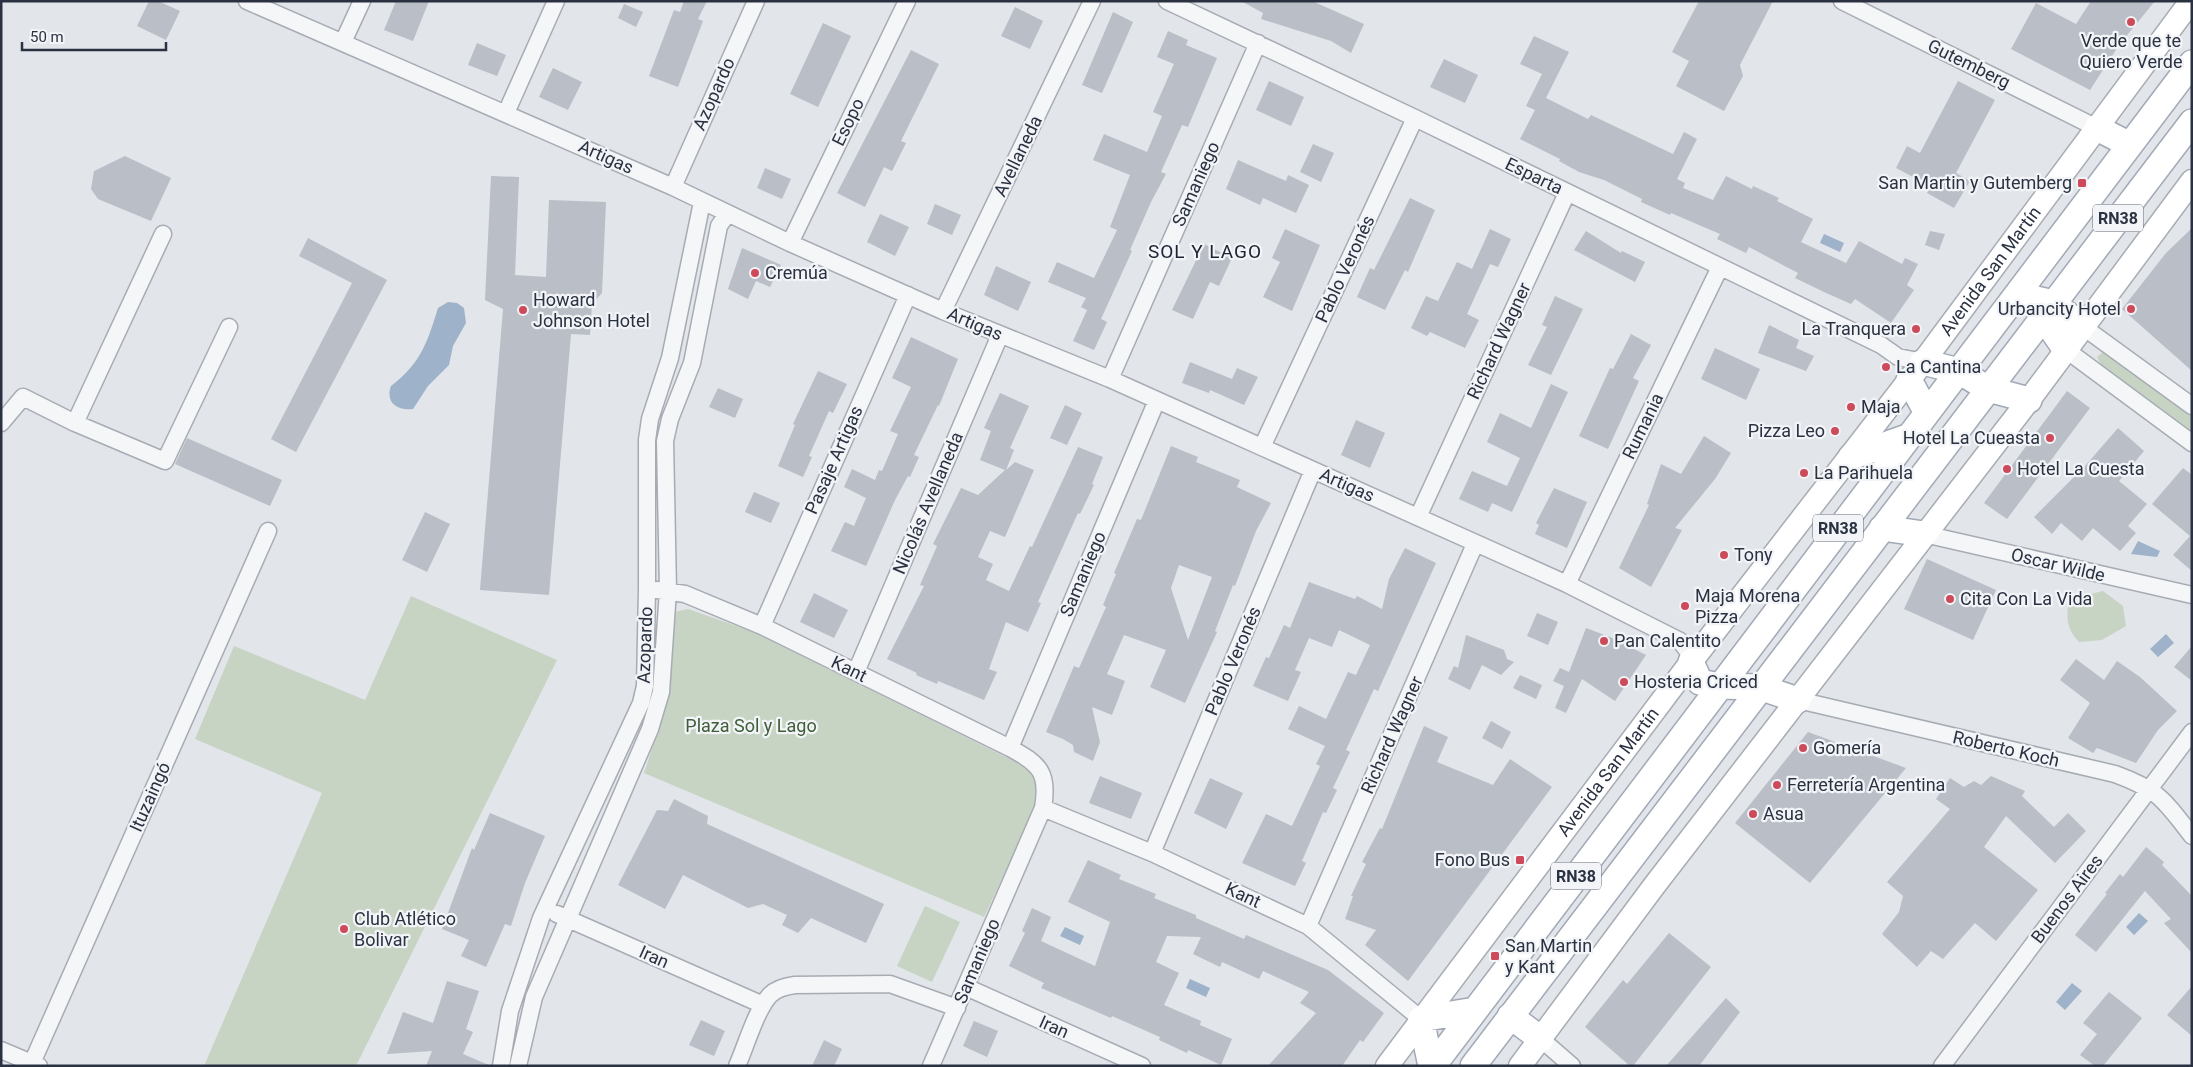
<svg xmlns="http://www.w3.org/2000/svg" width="2193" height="1067" viewBox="0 0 2193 1067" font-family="Roboto,sans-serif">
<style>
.green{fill:#c7d4c3}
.water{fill:#9eb2c9}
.building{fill:#b9bec7;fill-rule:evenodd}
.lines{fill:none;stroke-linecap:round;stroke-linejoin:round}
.minor-casing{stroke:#a7acb4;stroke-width:19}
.secondary-casing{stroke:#a7acb4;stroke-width:25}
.primary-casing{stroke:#a1a9b6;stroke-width:28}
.minor{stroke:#f5f6f8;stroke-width:16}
.secondary{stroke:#fff;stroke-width:22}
.primary{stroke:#fff;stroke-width:25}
.poi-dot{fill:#cc4a5a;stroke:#f2f4f7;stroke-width:2}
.labels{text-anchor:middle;stroke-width:4.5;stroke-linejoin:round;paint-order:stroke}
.shield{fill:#f2f4f7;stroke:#666c78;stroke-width:1}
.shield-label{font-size:16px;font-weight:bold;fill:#2a3242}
.poi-label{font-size:18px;fill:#2a3242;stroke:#f2f4f7;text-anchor:start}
.street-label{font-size:18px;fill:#2a3242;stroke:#f2f4f7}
.park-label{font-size:18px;fill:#3e5d38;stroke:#f2f4f7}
.neighbourhood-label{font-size:19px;letter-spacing:1px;fill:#1c2333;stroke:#f2f4f7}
</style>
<rect width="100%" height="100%" fill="#e2e5ea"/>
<path class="green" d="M2104,351L2111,352L2192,414V432L2101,365L2097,357Z
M2103,591L2123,606L2126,626L2102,640L2079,642C2066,628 2066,617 2069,599Z
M411,596L557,660L356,1066H204L322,793L195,739L234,646L365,700Z
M688,609L754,632L1030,769L1035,776L1038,802L984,917L644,773L667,702L675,612Z
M925,906L960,922L932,982L897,966Z"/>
<path class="water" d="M1824,234L1844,243L1840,252L1820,243Z
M448,302L457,303L464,308L466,323L453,346L449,365L428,386L413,409C397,411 385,402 391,386C421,363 427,343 438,308Z
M2138,541L2160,551L2157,557L2131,554Z
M2166,634L2174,643L2158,657L2150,649Z
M2139,913L2148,921L2134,935L2126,927Z
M1065,927L1084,936L1080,945L1060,936Z
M1190,979L1210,988L1206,997L1186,988Z
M2072,983L2082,991L2065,1010L2056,1002Z"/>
<path class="building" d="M149,1H158L180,11L166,40L137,26Z
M396,1H429L413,41L384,30Z
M684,1H707L698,19L703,21L678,87L649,76L674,10L680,12Z
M1241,1H1312L1364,24L1351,53L1331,41L1261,19L1263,13Z
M1699,1H1773L1740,65L1743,76L1724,111L1676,86L1689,61L1672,52Z
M2091,1H2155L2119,45L2090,90L2011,49L2036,3L2076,24Z
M624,4L643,12L636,27L618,18Z
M1015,7L1043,21L1030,49L1001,36Z
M1113,12L1133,22L1102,93L1082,85Z
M823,23L851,36L818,107L790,94Z
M1168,31L1188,40L1186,45L1217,58L1188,127L1182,125L1161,172L1166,174L1151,202L1130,250L1132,251L1101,319L1107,322L1094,350L1073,341L1087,310L1081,307L1086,298L1048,282L1057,262L1094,278L1117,230L1110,227L1130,175L1093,160L1104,134L1147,152L1162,116L1153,112L1174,64L1157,57Z
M1534,36L1569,52L1546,98L1588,119L1591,115L1673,154L1684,132L1697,139L1677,179L1685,183L1683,188L1713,200L1726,176L1752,189L1753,186L1779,198L1777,201L1813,219L1801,242L1846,263L1859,241L1902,264L1905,258L1918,264L1907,285L1914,290L1891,323L1855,299L1851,304L1824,292L1795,278L1798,273L1749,247L1746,253L1717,239L1720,234L1671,213L1670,215L1641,202L1642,199L1604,180L1579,172L1559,161L1560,159L1520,139L1535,110L1526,106L1542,74L1520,64Z
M477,43L506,55L497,76L468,65Z
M911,50L939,64L901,141L906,143L892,171L884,167L865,207L837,193Z
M1444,59L1478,75L1465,103L1430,87Z
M553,68L582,82L568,110L539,97Z
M1269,81L1304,97L1291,126L1256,110Z
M1958,81L1995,100L1956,173L1970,181L1954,208L1927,193L1930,186L1896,168L1907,146L1920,153Z
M1313,144L1334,153L1321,182L1300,172Z
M125,156L171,178L151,221L98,199L91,189L94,171Z
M1238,160L1286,181L1288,175L1309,185L1296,213L1263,198L1260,205L1226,189Z
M765,168L791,179L782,199L757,188Z
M491,176L519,177L515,275L546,277L549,200L606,202L602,293L592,304L590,335L571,334L549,595L480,590L503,309L485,300Z
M1410,198L1435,210L1408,272L1405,270L1385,310L1357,297L1370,268L1374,270Z
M935,204L961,215L952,235L927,224Z
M880,214L909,227L895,256L867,242Z
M2192,228V371L2122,309L2166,253Z
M1285,229L1320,245L1292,311L1263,297L1280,262L1272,258Z
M1490,229L1511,239L1498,267L1490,264L1467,314L1479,320L1465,348L1430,332L1427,336L1411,328L1426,296L1438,301L1457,262L1472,269Z
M1586,231L1621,253L1622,251L1645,262L1635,282L1574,250Z
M1930,231L1945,234L1939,250L1925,245Z
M308,238L387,280L296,452L271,439L352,283L299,256Z
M1204,244L1232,258L1219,286L1210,282L1193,319L1172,310Z
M742,248L781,265L770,287L756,281L748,299L728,289Z
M996,266L1031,282L1018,311L984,295Z
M1555,296L1583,309L1551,375L1528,365L1547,327L1542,325Z
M1769,325L1799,340L1796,348L1814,356L1806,371L1758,353Z
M1631,334L1651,345L1633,378L1639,381L1608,449L1579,436L1610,368L1613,369Z
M911,337L958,359L939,406L938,405L914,455L919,457L910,477L908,476L895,500L866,566L831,551L845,522L854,526L866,498L844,487L852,469L875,480L879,470L882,471L898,434L890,431L911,387L892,378Z
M1715,348L1760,369L1746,400L1701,379Z
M1190,362L1232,379L1237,368L1258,377L1244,405L1210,390L1209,393L1182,383Z
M818,371L847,384L833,413L829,411L809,456L812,457L803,477L778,466L795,425L793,424Z
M1551,384L1568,392L1512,512L1492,503L1488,512L1459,499L1472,471L1507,486L1520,458L1487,442L1500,413L1531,428Z
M718,388L743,399L735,418L709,407Z
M2067,391L2090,408L2007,519L1984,503Z
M1000,393L1029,406L1010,448L1014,450L1006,470L1015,462L1034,470L1005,537L990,531L978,557L993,564L986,580L1009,591L1030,546L1032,547L1078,447L1103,457L1092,484L1094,485L1080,514L1078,513L1038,602L1041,603L1028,632L1006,622L989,669L997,672L984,700L938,681L937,684L916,675L917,673L887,659L924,586L920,585L937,546L933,544L961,488L978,495L1005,470L980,460L991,431L984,428Z
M1065,405L1082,413L1067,445L1050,438Z
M1356,420L1385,433L1370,468L1341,455Z
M2118,428L2144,451L2119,481L2147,504L2128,526L2136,533L2120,551L2093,528L2082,541L2061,523L2052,534L2034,517L2085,466Z
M1704,436L1731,453L1715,479L1675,528L1682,530L1651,587L1619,568L1649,505L1647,504L1661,464L1681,474Z
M187,438L282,480L270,506L175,464Z
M1171,446L1198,457L1196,462L1240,480L1237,487L1271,503L1256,531L1235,586L1233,585L1215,631L1217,632L1185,703L1150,687L1166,650L1124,635L1107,674L1125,681L1112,715L1092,707L1100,742L1093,761L1074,752L1073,745L1063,739L1046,732L1074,666L1079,668L1106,607L1103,605L1116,574L1114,573L1137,519L1141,520ZM1179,565L1212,577L1188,640L1171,588Z
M2183,468L2192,475V571L2173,555L2190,536L2152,504Z
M1554,488L1587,502L1567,548L1535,534L1539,525L1536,523Z
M754,492L780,503L771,523L745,512Z
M425,512L450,524L427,572L402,560Z
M1405,548L1436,563L1378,691L1374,689L1346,750L1350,752L1333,788L1337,790L1326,813L1323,812L1302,861L1306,863L1295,886L1242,863L1266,814L1292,826L1320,766L1316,764L1325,746L1288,729L1299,706L1326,719L1348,672L1356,675L1370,645L1339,630L1332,647L1309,638L1295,670L1301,672L1288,701L1253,686L1266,657L1269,658L1284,625L1290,628L1309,582L1355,599L1357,596L1382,609L1389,579Z
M1927,559L1996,590L1973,640L1904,609Z
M814,593L848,610L834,638L800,622Z
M1537,613L1558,622L1548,645L1527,636Z
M1586,628L1610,637L1646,655L1615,701L1582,679L1566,713L1555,708L1564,686L1553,681L1560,668L1569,672Z
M1466,635L1504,650L1507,659L1514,662L1501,675L1482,665L1470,690L1448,679L1454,666L1458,668Z
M2192,646V681L2174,667Z
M2076,659L2104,680L2117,661L2140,677L2177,711L2158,730L2136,763L2097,748L2093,753L2068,738L2090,703L2060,680Z
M1520,675L1542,685L1536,699L1513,688Z
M1491,721L1511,732L1502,749L1482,738Z
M1424,726L1448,737L1437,762L1493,785L1510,759L1552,787L1408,981L1365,945L1376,930L1345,919L1353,896H1351L1366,864L1362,862L1380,828L1382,829Z
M1808,732L1906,768L1810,883L1735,823Z
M1100,776L1142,793L1131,819L1089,803Z
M1991,776L2025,791L2022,796L2054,827L2068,813L2086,831L2055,863L2006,816L1984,847L2038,890L1996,941L1975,923L1943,959L1931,951L1917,967L1882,934L1899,912L1903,896L1887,882L1950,809L1936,799L1950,778L1964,787L1974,781L1981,785Z
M1210,778L1243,793L1226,829L1194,813Z
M674,799L708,816L707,824L884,904L866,943L811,918L798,933L782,925L787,915L763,904L748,908L683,875L665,909L618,885L657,810L668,811Z
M490,813L545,836L525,883L511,926L505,924L486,967L461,956L469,940L442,929L472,848L474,850Z
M2146,847L2164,862L2162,865L2192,896V953L2164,923L2171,919L2145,891L2096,952L2075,935L2107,894L2105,893L2120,874L2123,877Z
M1088,860L1121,875L1119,879L1156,894L1154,898L1196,915V918L1244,939L1246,935L1328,970L1384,1013L1363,1042L1360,1040L1342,1066H1268L1316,1013L1300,1003L1309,992L1263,971L1259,979L1222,962L1220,967L1193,954L1201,937L1167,936L1156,962L1179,973L1164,1005L1201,1021L1200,1025L1232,1039L1221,1065L1188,1050L1187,1053L1159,1040L1160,1037L1112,1016L1111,1018L1041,988L1044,983L1009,966L1025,933L1022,931L1032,908L1051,917L1041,941L1095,966L1110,922L1068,902Z
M1669,933L1711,967L1633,1066H1630L1585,1027L1623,980L1627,984Z
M447,981L479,991L466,1029L473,1032L463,1054L491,1066H426L432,1051L387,1054L403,1012L433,1023Z
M2192,986V1036L2167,1015Z
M2109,992L2142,1018L2103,1066H2095L2080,1055L2097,1034L2083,1023Z
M1726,998L1740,1012L1699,1066H1666Z
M701,1020L725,1031L714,1056L689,1045Z
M974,1021L998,1031L987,1057L963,1046Z
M824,1040L842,1049L834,1066H812Z"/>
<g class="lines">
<defs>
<path id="minor" d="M247,1L673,187L790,243L943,311L1110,379L1567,584L1680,641L1687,650L1691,662
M1167,1L1415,118L1881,345L1898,357L1923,362
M1842,1L2097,128
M343,42L362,1
M506,113L556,1
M673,187L756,1
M790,243L907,1
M943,311L1092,1
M2082,326L2192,406
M2065,349L2192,443
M1110,379L1258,43
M1,423L23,397L75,423L165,461L229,327
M75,423L163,234
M1262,447L1415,118
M1418,517L1567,193
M1924,534L2192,595
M1567,584L1720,267
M657,590L685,594L762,626L1010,748C1040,764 1049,773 1043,808L931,1066
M762,626L908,295
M856,672L1000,335
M1798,700L2115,774C2159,790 2164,800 2192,836
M1010,748L1157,400
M1043,808L1152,853L1308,926L1421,1019
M1152,853L1313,470
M557,914L763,1005
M1308,926L1475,544
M966,987L1142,1066
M1541,1039L1572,1066
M1,1050L39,1066
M32,1063L268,531
M501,1066L510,1011L541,918L641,703L645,686L647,589V440L650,419L670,358L702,202
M518,1066L534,997L650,729L661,692L668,590L665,441L670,419L692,363L719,226L727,214
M737,1066C746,1046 756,1010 770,995C777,988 787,986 795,985L890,984L957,1008
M1942,1066L2192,732"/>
<g id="secondary">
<path id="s1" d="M1387,1066L1691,662L1923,362L2191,1"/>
<path d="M1520,1066L1654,886L2029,400L2192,181"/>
</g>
<path id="primary" d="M2097,128L2130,145
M2036,299L2053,303L2082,326
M2042,301L2048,324L2065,349
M1923,362L1959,371L1988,389L2029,400
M1909,380L1927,413
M1851,457L1910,436
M1882,528L1924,534
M1691,662L1700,682L1719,686L1759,687L1798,700
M1510,1016L1541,1039
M1431,1066L1421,1019L1475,1010
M1433,1066L2192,63
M1473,1066L2192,122"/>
</defs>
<use href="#minor" class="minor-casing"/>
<use href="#secondary" class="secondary-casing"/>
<use href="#primary" class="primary-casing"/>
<use href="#minor" class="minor"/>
<use href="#secondary" class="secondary"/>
<use href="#primary" class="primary"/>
</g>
<g class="poi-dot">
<circle cx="2131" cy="22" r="5"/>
<rect x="2077" y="178" width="10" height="10" rx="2.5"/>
<circle cx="755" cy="273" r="5"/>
<circle cx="2131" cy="309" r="5"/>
<circle cx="523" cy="310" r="5"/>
<circle cx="1916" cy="329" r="5"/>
<circle cx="1886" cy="367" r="5"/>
<circle cx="1851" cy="407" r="5"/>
<circle cx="1835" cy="431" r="5"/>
<circle cx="2050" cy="438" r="5"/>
<circle cx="2007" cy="469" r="5"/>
<circle cx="1804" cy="473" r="5"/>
<circle cx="1724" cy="555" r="5"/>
<circle cx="1950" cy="599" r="5"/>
<circle cx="1685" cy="606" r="5"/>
<circle cx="1604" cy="641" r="5"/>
<circle cx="1624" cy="682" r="5"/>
<circle cx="1803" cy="748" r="5"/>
<circle cx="1777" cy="785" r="5"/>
<circle cx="1753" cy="814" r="5"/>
<rect x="1515" y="855" width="10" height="10" rx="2.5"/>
<circle cx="344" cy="929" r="5"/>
<rect x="1490" y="951" width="10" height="10" rx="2.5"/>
</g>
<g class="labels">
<g class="shield">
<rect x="2093" y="204.5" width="50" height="27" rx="4"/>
<rect x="1813" y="514.5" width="50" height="27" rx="4"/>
<rect x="1551" y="862.5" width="50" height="27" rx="4"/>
</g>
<g class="shield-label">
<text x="2118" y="224">RN38</text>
<text x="1838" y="534">RN38</text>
<text x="1576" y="882">RN38</text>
</g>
<g class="poi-label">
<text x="2131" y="47" text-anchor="middle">Verde que te<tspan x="2131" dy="21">Quiero Verde</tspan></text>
<text x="2072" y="189" text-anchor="end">San Martin y Gutemberg</text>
<text x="765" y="279">Cremúa</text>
<text x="533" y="306">Howard<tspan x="533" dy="21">Johnson Hotel</tspan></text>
<text x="2121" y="315" text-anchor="end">Urbancity Hotel</text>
<text x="1906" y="335" text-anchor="end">La Tranquera</text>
<text x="1896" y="373">La Cantina</text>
<text x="1861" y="413">Maja</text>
<text x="1825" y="437" text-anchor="end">Pizza Leo</text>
<text x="2040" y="444" text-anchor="end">Hotel La Cueasta</text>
<text x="2017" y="475">Hotel La Cuesta</text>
<text x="1814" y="479">La Parihuela</text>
<text x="1734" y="561">Tony</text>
<text x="1695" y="602">Maja Morena<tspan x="1695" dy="21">Pizza</tspan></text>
<text x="1960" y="605">Cita Con La Vida</text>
<text x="1614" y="647">Pan Calentito</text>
<text x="1634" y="688">Hosteria Criced</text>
<text x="1813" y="754">Gomería</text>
<text x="1787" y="791">Ferretería Argentina</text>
<text x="1763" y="820">Asua</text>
<text x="1510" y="866" text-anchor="end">Fono Bus</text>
<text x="354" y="925">Club Atlético<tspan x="354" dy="21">Bolivar</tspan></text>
<text x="1505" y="952">San Martin<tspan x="1505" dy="21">y Kant</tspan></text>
</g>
<g class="street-label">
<text transform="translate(1969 64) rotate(26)" y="6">Gutemberg</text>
<text transform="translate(714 94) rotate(-66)" y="6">Azopardo</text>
<text transform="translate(848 122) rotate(-64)" y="6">Esopo</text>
<text transform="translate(1018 156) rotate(-64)" y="6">Avellaneda</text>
<text transform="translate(606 157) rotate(24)" y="6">Artigas</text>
<text transform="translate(1534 176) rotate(26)" y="6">Esparta</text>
<text transform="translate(1196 184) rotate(-66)" y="6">Samaniego</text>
<text transform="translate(1345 269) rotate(-65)" y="6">Pablo Veronés</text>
<text dy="6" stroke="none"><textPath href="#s1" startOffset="998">Avenida San Martín</textPath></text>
<text transform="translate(975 324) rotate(23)" y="6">Artigas</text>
<text transform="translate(1499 341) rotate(-65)" y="6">Richard Wagner</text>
<text transform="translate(1643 426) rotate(-64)" y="6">Rumania</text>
<text transform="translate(834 460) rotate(-66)" y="6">Pasaje Artigas</text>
<text transform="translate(1347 485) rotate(24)" y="6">Artigas</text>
<text transform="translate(928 503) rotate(-67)" y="6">Nicolás Avellaneda</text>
<text transform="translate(2058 565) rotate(13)" y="6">Oscar Wilde</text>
<text transform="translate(1083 574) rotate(-67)" y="6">Samaniego</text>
<text transform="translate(645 645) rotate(-88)" y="6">Azopardo</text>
<text transform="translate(1233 661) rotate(-67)" y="6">Pablo Veronés</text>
<text transform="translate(849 669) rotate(26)" y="6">Kant</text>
<text transform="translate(1392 735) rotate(-66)" y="6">Richard Wagner</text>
<text transform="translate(2006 749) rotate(13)" y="6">Roberto Koch</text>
<text dy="6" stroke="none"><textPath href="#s1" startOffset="368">Avenida San Martín</textPath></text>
<text transform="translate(150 797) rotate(-66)" y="6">Ituzaingó</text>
<text transform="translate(1243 895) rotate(25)" y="6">Kant</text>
<text transform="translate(2067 899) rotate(-53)" y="6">Buenos Aires</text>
<text transform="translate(654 957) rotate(24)" y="6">Iran</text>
<text transform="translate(977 961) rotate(-67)" y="6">Samaniego</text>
<text transform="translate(1054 1027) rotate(24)" y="6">Iran</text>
</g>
<g class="park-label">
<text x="751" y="732">Plaza Sol y Lago</text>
</g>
<g class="neighbourhood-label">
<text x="1205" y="258">SOL Y LAGO</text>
</g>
</g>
<rect width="2193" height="1067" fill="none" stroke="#2a3242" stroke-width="5"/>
<path d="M22 42v8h144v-8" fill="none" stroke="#2a3242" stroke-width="2.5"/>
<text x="30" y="42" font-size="15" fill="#2a3242" stroke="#f2f4f7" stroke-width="4" paint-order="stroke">50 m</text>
</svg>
